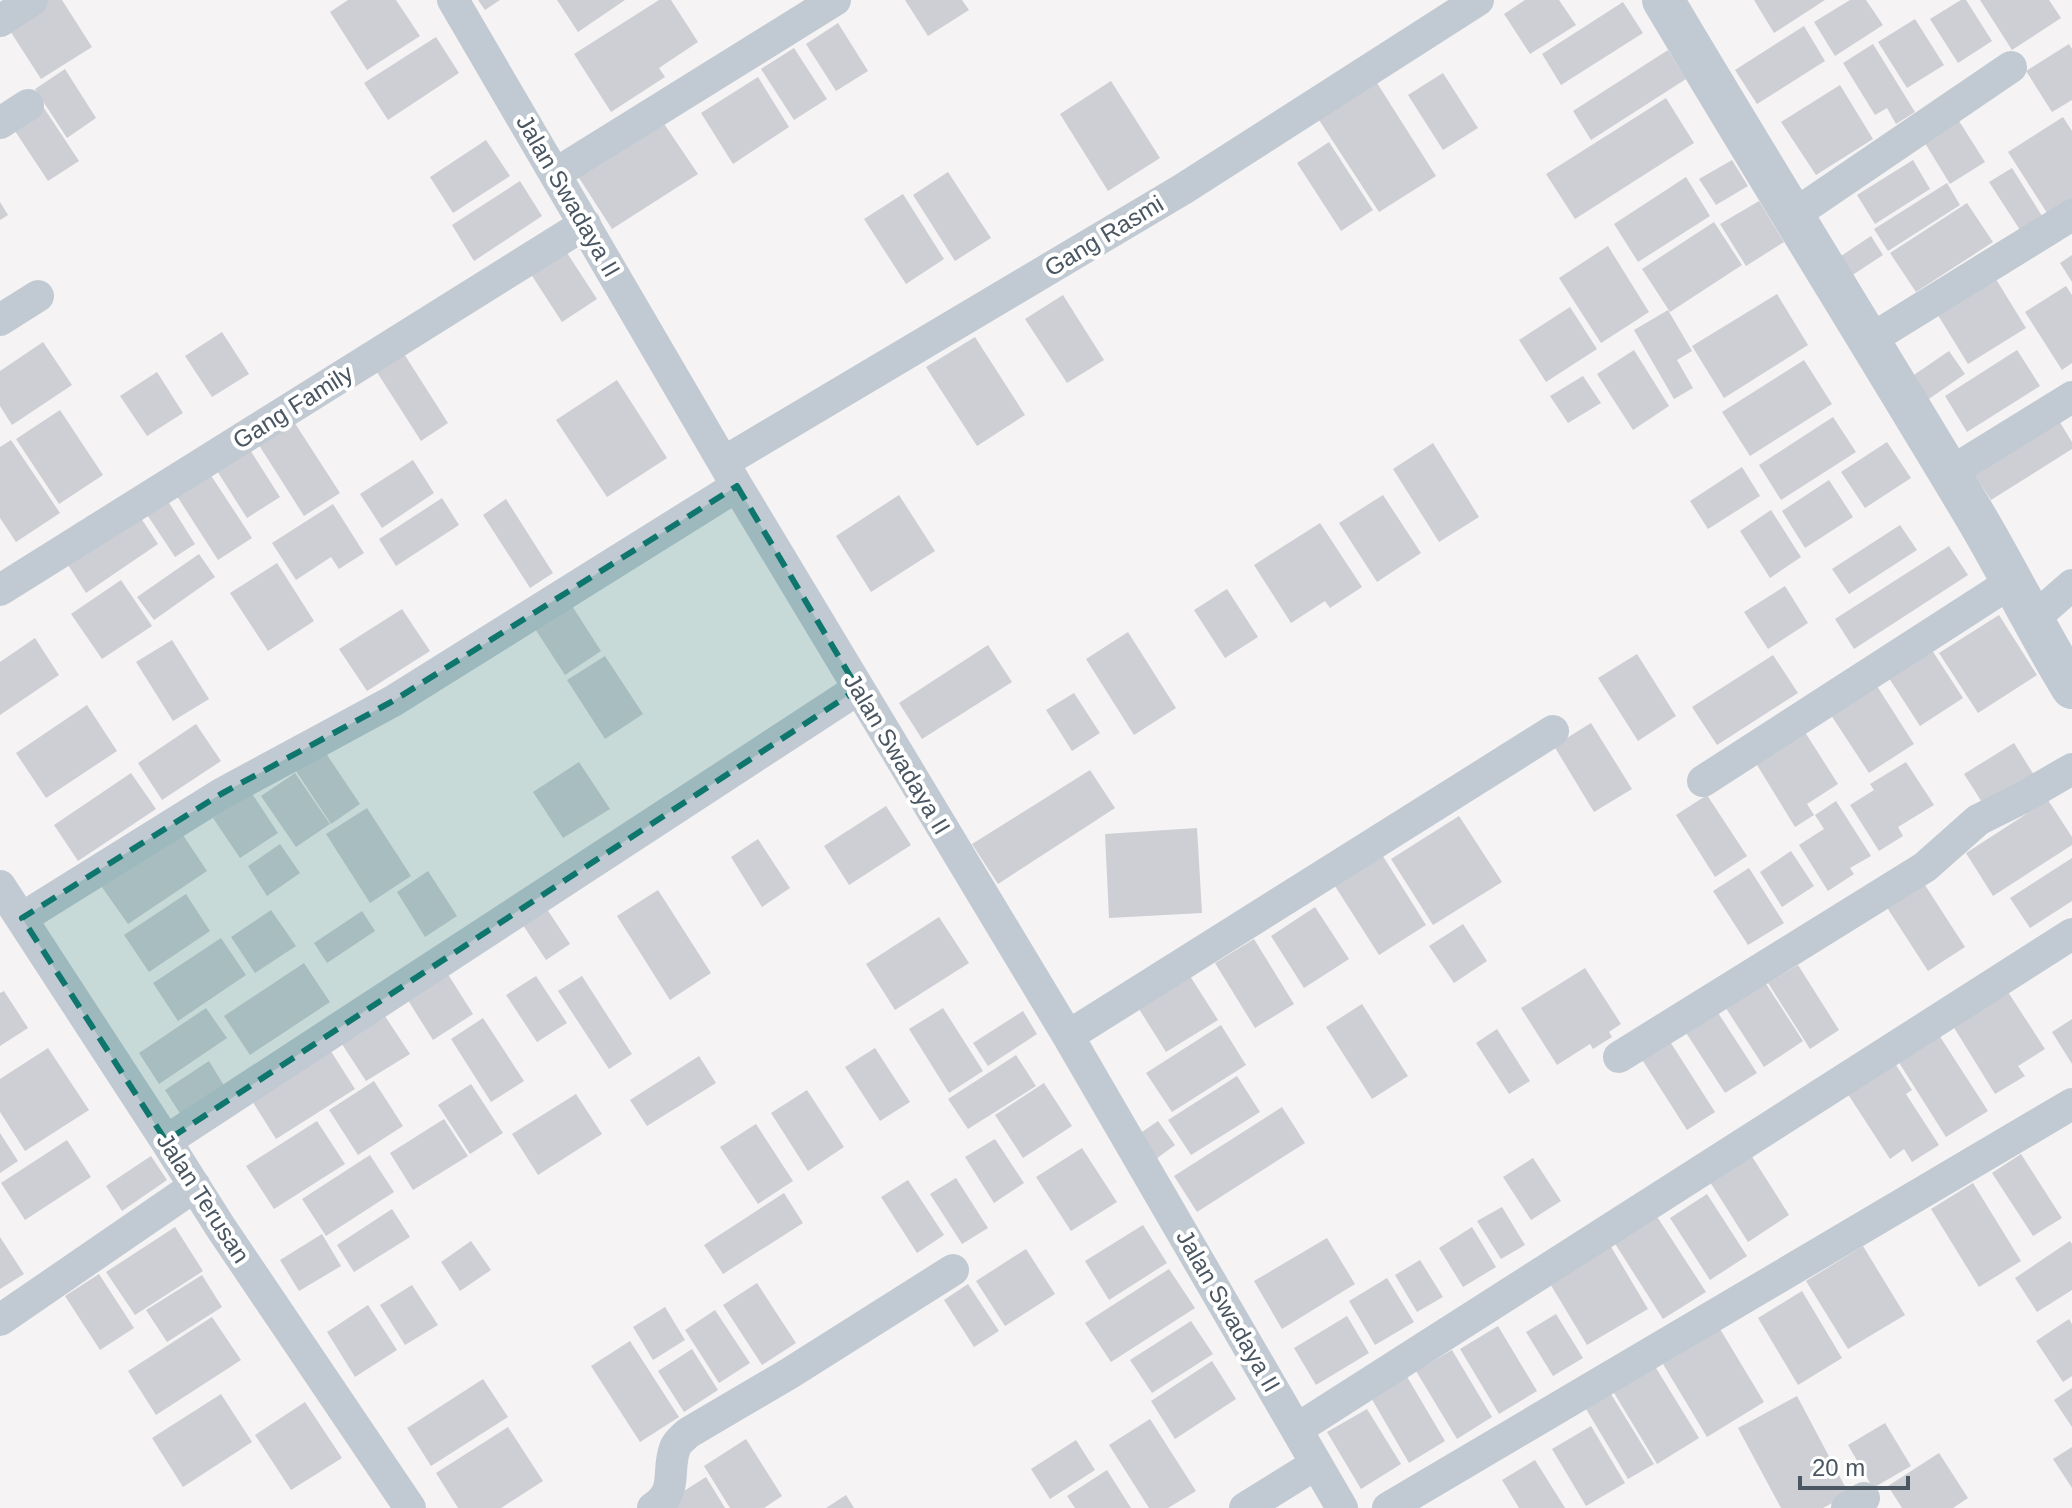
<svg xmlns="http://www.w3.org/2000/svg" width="2072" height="1508" viewBox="0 0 2072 1508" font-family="Helvetica,sans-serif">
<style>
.building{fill:#cdcfd5}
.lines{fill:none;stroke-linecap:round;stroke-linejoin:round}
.minor{stroke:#c1cad2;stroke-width:32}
.tertiary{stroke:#c1cad2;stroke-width:42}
.marked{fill:#0f766e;fill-opacity:0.2;stroke:#0f766e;stroke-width:6;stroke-dasharray:16 10;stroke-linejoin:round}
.labels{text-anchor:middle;stroke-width:8;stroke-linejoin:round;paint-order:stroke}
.street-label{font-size:24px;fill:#4a5661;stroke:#fff}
</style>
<rect width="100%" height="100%" fill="#f5f3f3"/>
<path class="building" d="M39,0H62L92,47L41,79L5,23Z
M348,0H396L420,36L367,70L330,12Z
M478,0H500L485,10Z
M557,0H625L578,32Z
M659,0H671L698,42L659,68L665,77L611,112L574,54Z
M905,0H962L969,10L928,36Z
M1525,0H1559L1576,25L1530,54L1504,14Z
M1754,0H1825L1774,33Z
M1850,0H1866L1883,25L1835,56L1814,22Z
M1961,0H1966L1992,41L1958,63L1930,19Z
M1980,0H2049L2061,18L2012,50Z
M1623,2L1643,33L1561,85L1542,54Z
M1915,19L1944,65L1907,88L1878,42Z
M838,23L868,71L836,91L806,44Z
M1804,26L1825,61L1757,104L1735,70Z
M436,37L459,73L388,120L364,83Z
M1873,44L1915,112L1896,124L1887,108L1875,115L1843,63Z
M2069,44L2072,49V100L2052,112L2026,71Z
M794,48L827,99L794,120L761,69Z
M1668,50L1686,79L1591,140L1573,111Z
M65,69L96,118L67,138L35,89Z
M1443,73L1478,128L1443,150L1408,95Z
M758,77L789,127L733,164L701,113Z
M1111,81L1160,158L1108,191L1060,114Z
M1377,83L1436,176L1379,212L1319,120Z
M1840,85L1873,139L1816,175L1781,122Z
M1666,98L1694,143L1575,219L1546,174Z
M42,105L79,161L48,181L11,125Z
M656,112L698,174L612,229L572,167Z
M1954,113L1985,162L1950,184L1920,135Z
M2063,117L2072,131V206L2051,219L2008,152Z
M486,140L510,176L453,213L430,177Z
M1329,142L1373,210L1341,231L1297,163Z
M1732,160L1748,186L1716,205L1699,179Z
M1913,160L1930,189L1875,224L1857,195Z
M2012,168L2042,216L2020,230L1989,182Z
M948,172L991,238L955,261L913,195Z
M1686,177L1710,216L1638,262L1614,224Z
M520,181L542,216L474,261L452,225Z
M1947,183L1960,205L1888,251L1874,229Z
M903,194L944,259L906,284L864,219Z
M1759,201L1784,242L1746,266L1720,224Z
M0,202L8,215L0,220Z
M1967,203L1993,242L1916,292L1890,253Z
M1714,222L1742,265L1670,312L1642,269Z
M1871,236L1883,255L1851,276L1838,258Z
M560,242L597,299L562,322L525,265Z
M1608,246L1649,312L1601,343L1559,278Z
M2072,255V282L2060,263Z
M1991,271L2026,328L1968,364L1933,307Z
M2066,286L2072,295V363L2062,370L2025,312Z
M1777,294L1808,345L1724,398L1692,346Z
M1063,295L1104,360L1067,383L1025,319Z
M1570,307L1597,349L1546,382L1519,340Z
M1668,310L1692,351L1677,360L1693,388L1674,399L1634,330Z
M222,332L249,374L212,397L185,356Z
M975,337L1025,415L977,446L926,367Z
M43,342L72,385L12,425L0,406V371Z
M401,349L448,423L421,441L373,366Z
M1634,350L1669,406L1633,430L1597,374Z
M2017,350L2040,386L1967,432L1945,396Z
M1949,351L1965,374L1923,403L1908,379Z
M1804,360L1832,404L1750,456L1722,412Z
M157,372L183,413L147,436L120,396Z
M1583,376L1601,403L1568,423L1550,396Z
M617,380L667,458L607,497L556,420Z
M60,410L103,475L59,504L16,439Z
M287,411L340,493L304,516L252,434Z
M2053,411L2072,442V449L1991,500L1968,465Z
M1833,417L1856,452L1781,500L1759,465Z
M11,440L60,513L16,542L0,518V447Z
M245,442L280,497L247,518L212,463Z
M1887,442L1911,478L1865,508L1841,472Z
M1433,443L1479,517L1439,542L1393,469Z
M413,460L434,493L382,528L360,494Z
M1742,467L1760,496L1708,529L1690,501Z
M208,471L252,538L218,560L175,493Z
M1829,480L1853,517L1805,548L1782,511Z
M161,490L195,544L175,557L140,504Z
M899,495L935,551L871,592L836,536Z
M1383,495L1421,553L1377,582L1339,523Z
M442,498L459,525L396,566L379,539Z
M506,499L553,573L530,588L483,515Z
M333,504L364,553L339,569L331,557L296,580L272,543Z
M135,509L158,544L86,593L63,557Z
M1771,510L1801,557L1770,578L1740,531Z
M1320,523L1362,587L1330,608L1325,601L1291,623L1254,565Z
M1900,525L1917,550L1849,594L1832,569Z
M1949,546L1968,575L1854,649L1835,619Z
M199,554L215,577L154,620L137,597Z
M277,563L314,621L268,651L230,593Z
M121,580L152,626L102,659L71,614Z
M1785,586L1808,623L1768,649L1744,612Z
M1227,589L1258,637L1225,658L1194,610Z
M567,598L601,651L565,675L530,621Z
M402,609L430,651L367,691L339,649Z
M1999,615L2037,675L1978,713L1939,653Z
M1128,632L1176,708L1134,735L1086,659Z
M35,638L59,675L0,715V662Z
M172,640L209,699L173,721L136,662Z
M1928,644L1963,698L1920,726L1885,672Z
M988,645L1012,682L922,739L899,703Z
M1637,654L1676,716L1638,741L1598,678Z
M1773,655L1798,693L1717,745L1692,707Z
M605,656L643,714L605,739L567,680Z
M1875,683L1914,744L1869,773L1829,712Z
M1074,693L1100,733L1072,751L1046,710Z
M87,705L117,751L46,798L16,753Z
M1591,723L1632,789L1594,812L1554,746Z
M196,724L221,761L162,800L138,763Z
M1803,729L1838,784L1807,804L1814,815L1795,827L1754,760Z
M2014,743L2034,775L1985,807L1964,774Z
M321,746L360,804L331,824L292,765Z
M579,762L610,809L563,838L533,792Z
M1906,762L1934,805L1898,827L1903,836L1879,851L1850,805L1874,790L1870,784Z
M1090,770L1115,808L998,884L972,844Z
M131,773L156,809L78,861L54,825Z
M295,773L330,824L296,847L261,796Z
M251,792L278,833L240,858L213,818Z
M1707,795L1747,856L1715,877L1676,815Z
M2048,800L2072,837V845L1993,896L1966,853Z
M1836,801L1871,856L1850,868L1854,874L1828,891L1799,845L1824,829L1815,815Z
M886,806L911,845L849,885L824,846Z
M367,808L411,876L370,903L326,834Z
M1459,816L1502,882L1433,925L1391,859Z
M1197,828L1202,913L1109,918L1105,834Z
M179,829L207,871L128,924L99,883Z
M758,839L790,888L762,907L731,857Z
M280,844L300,873L267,896L248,866Z
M1791,851L1814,886L1782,907L1760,872Z
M1381,853L1426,925L1379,955L1333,883Z
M2072,858V901L2030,928L2010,898Z
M1749,868L1784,923L1748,945L1713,891Z
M428,871L457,916L425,937L397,892Z
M1923,882L1965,947L1928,971L1886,906Z
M658,890L711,973L670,1000L617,916Z
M186,894L210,931L149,972L124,935Z
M543,903L570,944L546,960L519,919Z
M1315,907L1349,959L1304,988L1271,936Z
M271,910L296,946L255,973L231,937Z
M362,911L375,931L327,963L314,943Z
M939,917L969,963L895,1010L866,964Z
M1463,924L1487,961L1454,983L1429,946Z
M221,938L246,975L178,1021L153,983Z
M1254,939L1294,1004L1255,1028L1215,963Z
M304,963L330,1002L250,1055L224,1016Z
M1798,965L1839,1030L1810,1049L1768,983Z
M444,968L473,1014L433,1040L404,994Z
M1585,968L1621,1024L1609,1032L1612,1037L1593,1049L1590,1044L1557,1065L1521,1008Z
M1759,973L1803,1041L1764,1067L1720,999Z
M536,976L567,1023L537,1042L506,995Z
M582,976L632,1054L609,1069L558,991Z
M1190,976L1218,1020L1166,1052L1139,1009Z
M4,991L28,1028L0,1046V993Z
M2008,992L2045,1049L2018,1066L2025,1076L1995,1094L1953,1026Z
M1362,1004L1408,1076L1372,1099L1326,1027Z
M1713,1005L1757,1073L1725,1093L1681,1025Z
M206,1008L227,1038L159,1084L139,1053Z
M943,1008L983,1071L949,1093L909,1029Z
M381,1010L410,1054L366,1081L338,1038Z
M1023,1011L1037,1034L988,1066L973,1043Z
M483,1018L524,1081L491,1102L451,1039Z
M2072,1019V1064L2052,1032Z
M1221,1025L1246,1065L1172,1112L1146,1073Z
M1497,1029L1530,1081L1509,1094L1476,1043Z
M1939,1035L1988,1111L1946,1137L1898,1061Z
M1669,1040L1715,1112L1687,1130L1641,1058Z
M325,1042L355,1089L276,1139L247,1093Z
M48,1048L89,1110L25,1151L0,1112V1079Z
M875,1048L910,1102L880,1121L845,1067Z
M1889,1054L1912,1090L1906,1094L1939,1145L1912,1162L1904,1149L1890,1159L1842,1085Z
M1016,1055L1036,1086L968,1129L948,1099Z
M699,1056L716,1083L647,1126L630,1100Z
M209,1061L225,1087L181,1115L165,1090Z
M1237,1076L1260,1112L1191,1155L1168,1120Z
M374,1081L403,1126L358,1155L329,1110Z
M1044,1083L1072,1126L1023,1158L995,1115Z
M471,1084L503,1133L470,1154L438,1105Z
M807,1090L844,1147L808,1171L771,1113Z
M576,1094L602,1134L538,1175L512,1134Z
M1282,1107L1305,1143L1197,1212L1174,1176Z
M444,1119L468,1156L413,1190L390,1153Z
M317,1121L345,1164L274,1209L246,1166Z
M1158,1121L1175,1145L1156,1159L1139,1134Z
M756,1124L793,1181L758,1204L720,1147Z
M0,1133L18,1161L0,1173Z
M995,1139L1024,1183L994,1203L965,1157Z
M67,1140L91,1177L25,1220L1,1183Z
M1746,1147L1789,1215L1748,1242L1705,1174Z
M1082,1148L1117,1202L1071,1231L1036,1177Z
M2021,1154L2062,1218L2033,1236L1992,1173Z
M370,1155L394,1192L326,1236L302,1199Z
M151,1156L167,1180L122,1211L106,1186Z
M1533,1158L1561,1201L1531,1220L1503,1177Z
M956,1178L988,1228L962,1244L930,1194Z
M908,1180L944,1235L917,1253L881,1197Z
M1973,1183L2021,1261L1979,1287L1931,1209Z
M784,1193L803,1223L723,1274L704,1245Z
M1707,1194L1747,1256L1710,1280L1670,1218Z
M1502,1207L1525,1245L1501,1259L1477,1221Z
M392,1209L410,1237L354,1272L337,1245Z
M1654,1212L1706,1292L1663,1319L1612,1239Z
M1143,1225L1167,1263L1109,1300L1085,1261Z
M175,1227L203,1271L135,1315L106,1272Z
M1472,1227L1496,1267L1463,1287L1439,1248Z
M322,1234L341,1266L299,1291L280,1260Z
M0,1237L24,1274L0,1289Z
M1327,1238L1355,1284L1282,1329L1254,1281Z
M1607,1240L1648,1309L1587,1345L1546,1277Z
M471,1241L491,1270L460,1291L441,1262Z
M2070,1241L2072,1244V1290L2037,1312L2015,1278Z
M1863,1246L1905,1315L1848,1349L1806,1281Z
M1026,1249L1055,1294L1005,1326L976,1281Z
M1420,1260L1443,1297L1417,1312L1395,1275Z
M1169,1269L1195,1308L1111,1362L1085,1323Z
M99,1274L134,1328L100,1350L65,1296Z
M202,1275L222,1307L167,1342L146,1310Z
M1387,1278L1414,1322L1375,1345L1349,1301Z
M757,1283L796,1343L762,1365L723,1305Z
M968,1284L999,1331L974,1347L944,1300Z
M412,1285L438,1325L405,1345L380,1305Z
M1802,1291L1842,1358L1798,1385L1758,1318Z
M368,1305L397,1350L355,1377L327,1332Z
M665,1307L685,1340L653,1360L633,1327Z
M715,1310L750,1363L719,1383L685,1330Z
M1556,1314L1583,1358L1553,1376L1526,1332Z
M1347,1316L1369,1353L1316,1385L1294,1348Z
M212,1317L241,1360L156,1415L128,1371Z
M2069,1319L2072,1324V1376L2063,1382L2036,1341Z
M1191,1321L1213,1354L1152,1393L1130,1360Z
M1498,1326L1537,1391L1499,1414L1460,1349Z
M1720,1329L1764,1402L1707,1437L1663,1364Z
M630,1341L679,1417L640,1442L591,1366Z
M692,1349L718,1390L684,1412L658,1371Z
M1452,1350L1492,1417L1457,1439L1416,1371Z
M1212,1361L1236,1399L1175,1439L1151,1401Z
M1653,1363L1699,1438L1657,1464L1611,1388Z
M1406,1375L1445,1441L1409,1463L1370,1396Z
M483,1379L508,1417L431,1466L407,1428Z
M2072,1388V1427L2054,1400Z
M221,1394L252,1442L183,1487L152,1438Z
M1611,1394L1654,1464L1628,1479L1586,1409Z
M1797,1396L1849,1494L1823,1508H1781L1738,1428Z
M305,1402L342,1458L291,1490L255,1435Z
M1367,1409L1401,1464L1361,1489L1327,1432Z
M1150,1419L1196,1491L1168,1508H1149L1109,1445Z
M1885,1423L1911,1466L1873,1488L1848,1445Z
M1591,1426L1625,1483L1586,1506L1552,1449Z
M508,1427L543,1481L501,1508H458L436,1473Z
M746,1439L782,1496L764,1508H730L704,1466Z
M1076,1440L1095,1470L1050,1499L1031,1469Z
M2072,1447V1488L2053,1459Z
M1939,1453L1968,1498L1953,1508H1902L1888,1486Z
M1535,1460L1565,1508H1519L1502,1480Z
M1107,1470L1131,1508H1075L1067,1496Z
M706,1477L725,1508H657Z
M846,1495L854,1508H826Z"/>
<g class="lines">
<path class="minor" d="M453,0L737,486L1068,1036L1342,1508
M0,21L32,0
M0,123L28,105
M555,174L835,0
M1792,216L2011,67
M0,320L38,296
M1868,341L2072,215
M724,462L1183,189L1478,0
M1949,473L2072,397
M0,590L585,224
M2032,620L2072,585
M1703,781L2013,581
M0,886L166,1141L221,1228L410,1508
M22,918L221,794L393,701L737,486
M1068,1036L1553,731
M1619,1057L1925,867L1978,820L2022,798L2072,769
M166,1141L858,689
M0,1320L195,1186
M1297,1429L2072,934
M653,1508C679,1491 666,1472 675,1448C677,1442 683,1438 688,1433L790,1373L953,1270
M1245,1508L1316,1464
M1388,1508L2072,1104
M1847,1508L1864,1498"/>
<path class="tertiary" d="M1663,0C1765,172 1871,342 1974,514C2008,571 2037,631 2072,688"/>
</g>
<path class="marked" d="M737,486L858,689L166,1141L22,918L221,794L393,701Z"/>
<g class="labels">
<g class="street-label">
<text transform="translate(568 196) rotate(60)" y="8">Jalan Swadaya II</text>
<text transform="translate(1104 236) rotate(-31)" y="8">Gang Rasmi</text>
<text transform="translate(293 407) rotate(-32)" y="8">Gang Family</text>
<text transform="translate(897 754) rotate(59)" y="8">Jalan Swadaya II</text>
<text transform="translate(203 1198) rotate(57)" y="8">Jalan Terusan</text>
<text transform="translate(1228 1311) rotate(60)" y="8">Jalan Swadaya II</text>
</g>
</g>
<path d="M1800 1476v12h108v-12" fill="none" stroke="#4a5661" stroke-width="4"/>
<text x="1812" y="1476" font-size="24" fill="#4a5661" stroke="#ffffff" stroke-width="6" paint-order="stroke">20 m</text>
</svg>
